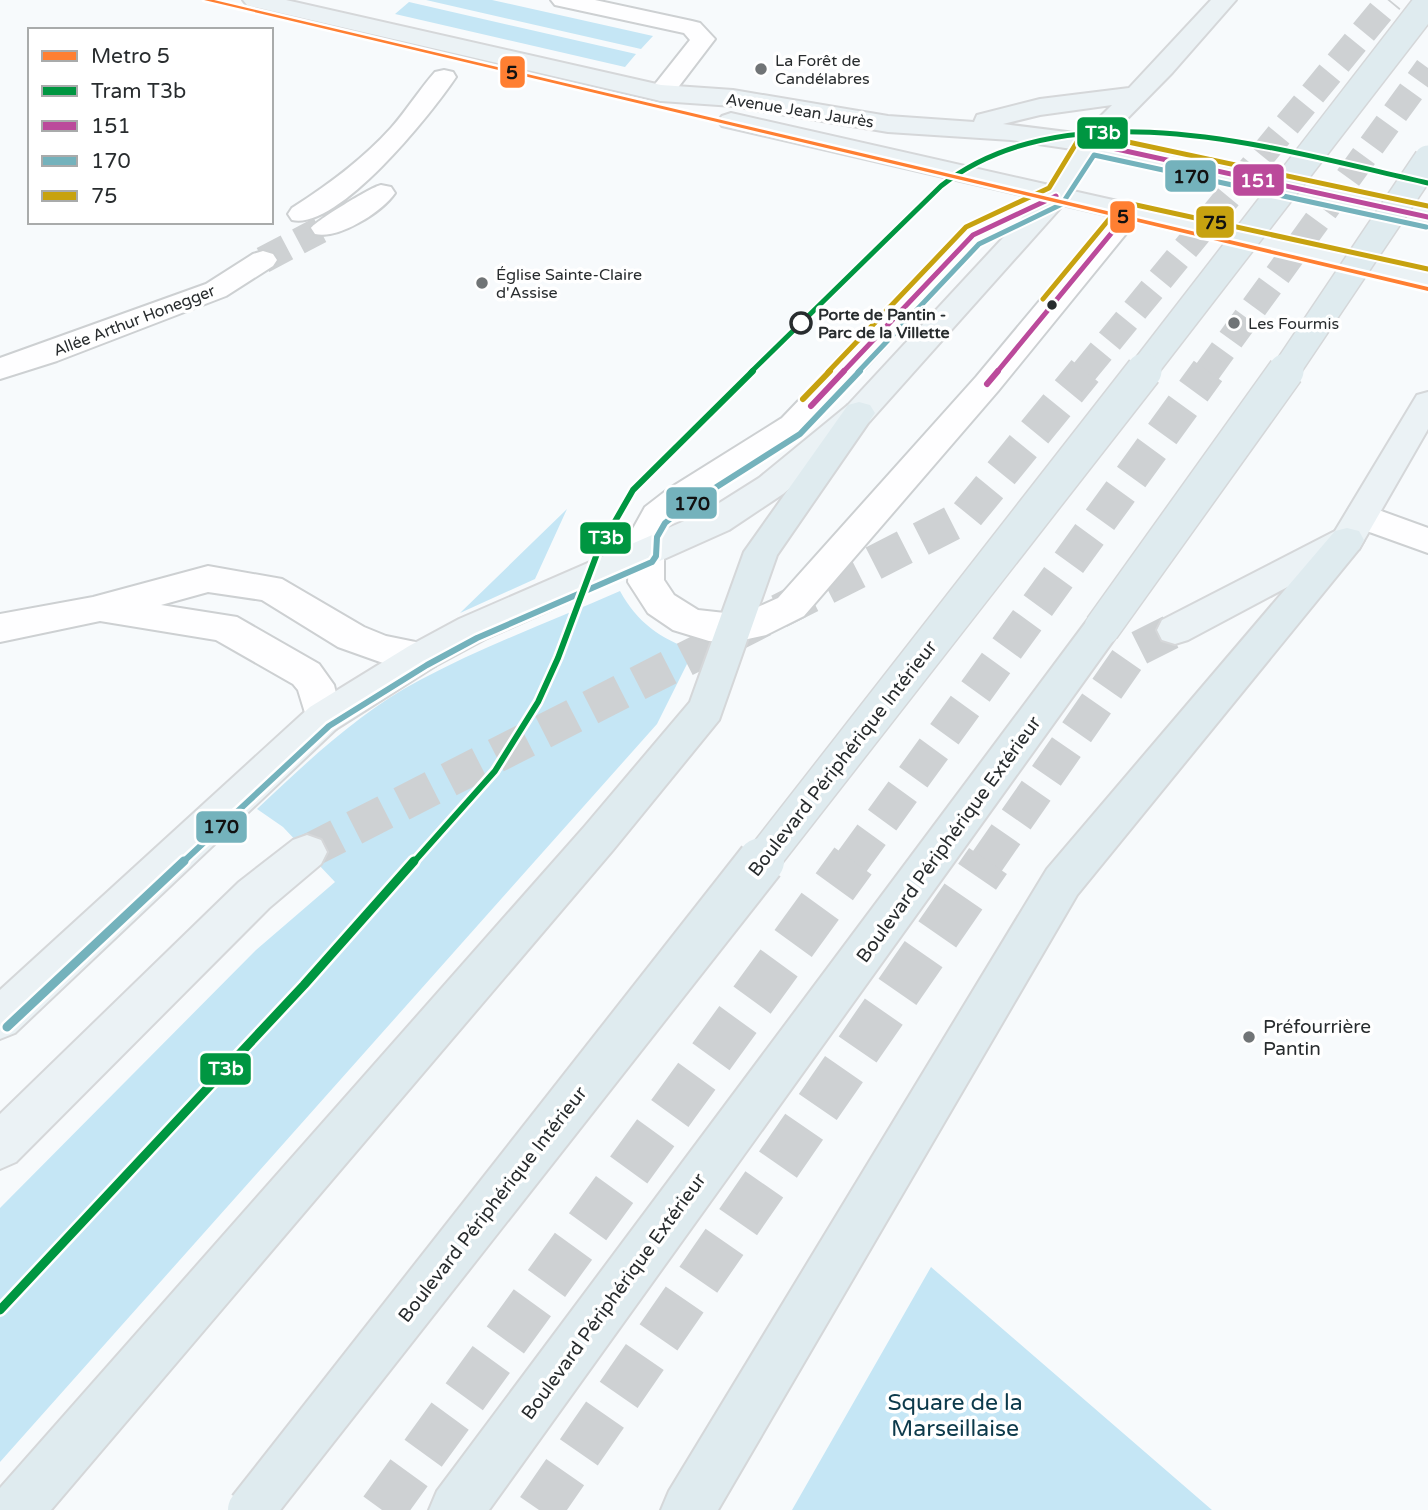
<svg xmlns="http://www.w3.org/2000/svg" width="1428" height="1510" viewBox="0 0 1428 1510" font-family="'Varela Round',sans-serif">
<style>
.green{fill:#c5e6f5}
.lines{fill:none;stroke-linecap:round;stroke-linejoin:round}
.minor-tunnel{stroke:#ced1d3;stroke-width:27;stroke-dasharray:27 13;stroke-linecap:butt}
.major-tunnel-far2{stroke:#ced1d3;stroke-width:27;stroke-dasharray:27 13;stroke-linecap:butt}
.major-tunnel-far1{stroke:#ced1d3;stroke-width:35;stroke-dasharray:35 18;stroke-linecap:butt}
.major-tunnel{stroke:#ced1d3;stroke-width:46;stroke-dasharray:46 24;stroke-linecap:butt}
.minor-casing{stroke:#cdd0d2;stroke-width:4}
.major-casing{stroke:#d5d7d9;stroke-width:4}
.highway-casing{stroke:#d5d7d9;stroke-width:4}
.minor{fill:#fefeff;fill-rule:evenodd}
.major{fill:#ebf2f5;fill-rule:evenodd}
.highway{fill:#dfebef;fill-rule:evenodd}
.highway-bridge-far2-casing{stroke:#d5d7d9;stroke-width:30;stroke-linecap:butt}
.highway-bridge-far1-casing{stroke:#d5d7d9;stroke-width:38;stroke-linecap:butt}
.highway-bridge-casing{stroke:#d5d7d9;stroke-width:50;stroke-linecap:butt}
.highway-bridge-far2{stroke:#dfebef;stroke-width:27}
.highway-bridge-far1{stroke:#dfebef;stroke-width:35}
.highway-bridge{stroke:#dfebef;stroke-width:46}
.bus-1-far1-casing{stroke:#fff;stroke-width:9}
.bus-1-casing{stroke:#fff;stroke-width:11}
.bus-2-far2-casing{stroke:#fff;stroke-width:9}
.bus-2-far1-casing{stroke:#fff;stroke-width:11}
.bus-2-casing{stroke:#fff;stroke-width:14}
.bus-3-far1-casing{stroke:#fff;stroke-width:9}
.bus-3-casing{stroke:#fff;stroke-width:11}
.bus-1-far1{stroke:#bb4a9b;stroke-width:5}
.bus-1{stroke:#bb4a9b;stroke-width:6}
.bus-2-far2{stroke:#74b2bc;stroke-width:5}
.bus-2-far1{stroke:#74b2bc;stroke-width:6}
.bus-2{stroke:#74b2bc;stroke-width:9}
.bus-3-far1{stroke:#c7a210;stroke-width:5}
.bus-3{stroke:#c7a210;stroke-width:6}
.tram-1-far2-casing{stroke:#fff;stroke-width:9}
.tram-1-far1-casing{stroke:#fff;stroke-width:11}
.tram-1-casing{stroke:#fff;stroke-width:14}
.tram-1-far2{stroke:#009641;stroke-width:5}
.tram-1-far1{stroke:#009641;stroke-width:6}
.tram-1{stroke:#009641;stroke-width:9}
.metro-1-casing{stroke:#fff;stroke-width:5}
.metro-1{fill:#ff7f32;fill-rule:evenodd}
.poi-dot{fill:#707476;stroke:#fff;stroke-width:2.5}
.bus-dot{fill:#282c2e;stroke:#fff;stroke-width:2.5}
.stop-dot{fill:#fff;stroke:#282c2e;stroke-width:3.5}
.labels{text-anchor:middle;stroke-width:7;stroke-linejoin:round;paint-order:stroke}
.far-poi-label{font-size:16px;fill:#282c2e;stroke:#fff;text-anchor:start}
.far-street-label{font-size:16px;fill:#282c2e;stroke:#fff}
.far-stop-label{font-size:16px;font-weight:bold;fill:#282c2e;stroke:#fff;text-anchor:start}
.street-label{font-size:19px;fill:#282c2e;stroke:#fff}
.poi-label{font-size:19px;fill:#282c2e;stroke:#fff;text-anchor:start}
.near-park-label{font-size:23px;fill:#0d3a4b;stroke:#fff}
.line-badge{stroke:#fff;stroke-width:2.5}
.badge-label{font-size:19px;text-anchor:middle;font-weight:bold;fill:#fff}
.pale-badge-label{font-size:19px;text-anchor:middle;font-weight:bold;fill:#111}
</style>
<rect width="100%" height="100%" fill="#f7fafc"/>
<path class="green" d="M426,0H492L653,36L641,49Z
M409,2L636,54L625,67L395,14Z
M567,509L535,579L460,613Z
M620,591C637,622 660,639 694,650L657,724L0,1462V1208L256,950L335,882L283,827L257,809C307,762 359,712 420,680C484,646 554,620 620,591Z
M931,1267L1212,1510H792Z"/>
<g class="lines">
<path class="minor-tunnel" d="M263,260L320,230"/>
<path class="major-tunnel-far2" d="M1084,372L1390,0
M1207,372L1428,68"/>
<path class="major-tunnel-far1" d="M307,852L966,516L1085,371
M851,863L1208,371
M986,863L1133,651L1175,630"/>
<path class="major-tunnel" d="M382,1510L853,861
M539,1510L988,861"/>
<defs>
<path id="minor" d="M551,0H595L692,21L700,23L715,39L670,98L661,101L652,98L648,93L690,40L684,33L555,5Z
M444,70L453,72L456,77C432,113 338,231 292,220L288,214L292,208C328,185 362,160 391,128C407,110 419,90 435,72Z
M381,185L391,187L395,193C382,212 338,240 315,234L311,228C316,221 371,187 381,185Z
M1056,188L1066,190L1070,196L1066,202L983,241L804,434L691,506L669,524L664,534V580L674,595L698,610L734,614L747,612L778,598L976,377L1118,207L1128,205L1138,207L1142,213L1138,219L998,391L804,616L766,635L734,642L709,641L673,630L648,613L628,582L630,534L645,507L667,490L782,418L963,229Z
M263,251L273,254L277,260L273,266L226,296L57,361L0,379V358L206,284L253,254Z
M1362,504L1428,528V553L1350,525L1345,516L1350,507Z
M208,566L282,579L364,627L386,636L435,646L440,656L435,666L422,670L383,663L338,647L262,600L208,592L161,605L237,617L319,664L334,685L342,718L336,729L323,733L310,729L298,690L293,684L216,640L100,621L0,642V614L93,597Z"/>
<path id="major" d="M243,0H286L661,85L733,90L888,116L974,122L977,115L1040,99L1129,88L1211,0H1236L1172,73L1107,139L1428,209V225L1096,152L1073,191L1428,271V289L1063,205L870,421L783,494L729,530L485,639L435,666L336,729L15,1033L0,1039V990L310,707L409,646L459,619L705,512L759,478L848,405L1039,199L722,126L718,121L722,116L731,113L1049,185L1072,149L1011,140L888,132L733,106L661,101L255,7L247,5ZM1112,105L1083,134L1003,124L1040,115Z
M1428,392V429L1359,549L1188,640L1175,644L1162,640L1157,630L1162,620L1335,531L1417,395Z
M307,835L321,840L327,852L321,864L269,908L16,1162L0,1169V1114L239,882L293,840Z"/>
<path id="highway" d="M859,402L870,405L875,413L777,555L719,720L613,850L51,1510H0V1488L585,826L690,702L744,552L848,405Z
M1347,528L1359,531L1364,540L1359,549L1077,895L718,1510H661L669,1491L1047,869L1335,531Z
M1102,614L1115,618L1120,628L1115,638L489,1510H429L437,1491L1089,618Z"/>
</defs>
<use href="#minor" class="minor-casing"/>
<use href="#major" class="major-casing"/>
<use href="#highway" class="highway-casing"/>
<use href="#minor" class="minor"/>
<use href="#major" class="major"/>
<use href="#highway" class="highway"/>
<defs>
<path id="highway-bridge-far2" d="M1142,372L1428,2
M1285,372L1428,159"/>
<path id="highway-bridge-far1" d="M1102,628L1286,371
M760,863L1144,371"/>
<path id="highway-bridge" d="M251,1510L761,861"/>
</defs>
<use href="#highway-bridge-far2" class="highway-bridge-far2-casing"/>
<use href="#highway-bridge-far1" class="highway-bridge-far1-casing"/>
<use href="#highway-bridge" class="highway-bridge-casing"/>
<use href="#highway-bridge-far2" class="highway-bridge-far2"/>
<use href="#highway-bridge-far1" class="highway-bridge-far1"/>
<use href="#highway-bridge" class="highway-bridge"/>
<defs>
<path id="bus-1-far1" d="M1089,143L1428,217
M843,372L973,235L1056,196
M997,372L1128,213"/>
<path id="bus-1" d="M987,384L998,371
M811,406L844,371"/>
<path id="bus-2-far2" d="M858,372L979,244L1062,204L1094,155L1426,227"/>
<path id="bus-2-far1" d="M182,863L329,726L427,665L477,638L652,562L656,556L657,537L665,523L685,507L800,434L860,371"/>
<path id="bus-2" d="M7,1027L184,861"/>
<path id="bus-3-far1" d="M1043,299L1120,206L1127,203L1428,269
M828,372L966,227L1049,188L1080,137L1086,133L1428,206"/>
<path id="bus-3" d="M803,399L830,371"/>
</defs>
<use href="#bus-1-far1" class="bus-1-far1-casing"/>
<use href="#bus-1" class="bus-1-casing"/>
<use href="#bus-2-far2" class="bus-2-far2-casing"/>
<use href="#bus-2-far1" class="bus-2-far1-casing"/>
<use href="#bus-2" class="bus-2-casing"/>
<use href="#bus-3-far1" class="bus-3-far1-casing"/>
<use href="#bus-3" class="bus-3-casing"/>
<use href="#bus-1-far1" class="bus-1-far1"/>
<use href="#bus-1" class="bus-1"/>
<use href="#bus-2-far2" class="bus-2-far2"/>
<use href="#bus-2-far1" class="bus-2-far1"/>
<use href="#bus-2" class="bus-2"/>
<use href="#bus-3-far1" class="bus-3-far1"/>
<use href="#bus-3" class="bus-3"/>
<defs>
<path id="tram-1-far2" d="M751,372L941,186C1070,84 1284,151 1428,183"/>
<path id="tram-1-far1" d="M413,863L495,771L538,702L558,658L598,551L633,490L753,371"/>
<path id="tram-1" d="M0,1310L304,985L414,861"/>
</defs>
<use href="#tram-1-far2" class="tram-1-far2-casing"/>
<use href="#tram-1-far1" class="tram-1-far1-casing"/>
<use href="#tram-1" class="tram-1-casing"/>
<use href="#tram-1-far2" class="tram-1-far2"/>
<use href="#tram-1-far1" class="tram-1-far1"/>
<use href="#tram-1" class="tram-1"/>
<defs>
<path id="metro-1" d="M204,0H214L1428,287V291Z"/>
</defs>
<use href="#metro-1" class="metro-1-casing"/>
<use href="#metro-1" class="metro-1"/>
</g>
<g class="poi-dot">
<circle cx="761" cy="69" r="7"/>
<circle cx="482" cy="283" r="7"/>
<circle cx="1234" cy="323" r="7"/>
<circle cx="1249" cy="1037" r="7"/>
</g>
<circle class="bus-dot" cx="1052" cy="305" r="6"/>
<circle class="stop-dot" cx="801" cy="323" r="10"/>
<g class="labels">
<g class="far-poi-label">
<text x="775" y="66">La Forêt de<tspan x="775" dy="18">Candélabres</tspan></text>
<text x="496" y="280">Église Sainte-Claire<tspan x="496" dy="18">d'Assise</tspan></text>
<text x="1248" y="329">Les Fourmis</text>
</g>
<g class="far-street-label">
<text transform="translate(800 110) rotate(9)" y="6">Avenue Jean Jaurès</text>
<text transform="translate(134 320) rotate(-21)" y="6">Allée Arthur Honegger</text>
</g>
<g class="far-stop-label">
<text x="818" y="320">Porte de Pantin -<tspan x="818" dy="18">Parc de la Villette</tspan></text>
</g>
<g class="street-label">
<text transform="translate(842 758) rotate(-52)" y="7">Boulevard Périphérique Intérieur</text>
<text transform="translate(948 839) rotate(-54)" y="7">Boulevard Périphérique Extérieur</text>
<text transform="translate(492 1204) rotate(-52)" y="7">Boulevard Périphérique Intérieur</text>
<text transform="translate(613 1296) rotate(-54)" y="7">Boulevard Périphérique Extérieur</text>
</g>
<g class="poi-label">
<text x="1263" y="1033">Préfourrière<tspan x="1263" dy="22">Pantin</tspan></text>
</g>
<g class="near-park-label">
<text x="955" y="1410">Square de la<tspan x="955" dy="26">Marseillaise</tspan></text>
</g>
</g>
<g class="line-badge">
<rect x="499" y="55" width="27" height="34" rx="7" fill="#ff7f32"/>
<rect x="1076" y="116" width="53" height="34" rx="7" fill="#009641"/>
<rect x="1164" y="159" width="53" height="34" rx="7" fill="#74b2bc"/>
<rect x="1232" y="163" width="53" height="34" rx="7" fill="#bb4a9b"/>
<rect x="1109" y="200" width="27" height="34" rx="7" fill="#ff7f32"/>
<rect x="1195" y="205" width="40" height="34" rx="7" fill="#c7a210"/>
<rect x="665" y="486" width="53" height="34" rx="7" fill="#74b2bc"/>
<rect x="579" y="521" width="53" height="34" rx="7" fill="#009641"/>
<rect x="195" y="810" width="53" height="34" rx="7" fill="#74b2bc"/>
<rect x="199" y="1052" width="53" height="34" rx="7" fill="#009641"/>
</g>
<g class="badge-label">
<text x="1103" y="139">T3b</text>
<text x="1258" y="187">151</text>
<text x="606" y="544">T3b</text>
<text x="226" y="1075">T3b</text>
</g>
<g class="pale-badge-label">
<text x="512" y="79">5</text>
<text x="1191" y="183">170</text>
<text x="1123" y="223">5</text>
<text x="1215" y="229">75</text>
<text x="692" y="510">170</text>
<text x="221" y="833">170</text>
</g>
<rect x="28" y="28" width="245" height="196" fill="#ffffff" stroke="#a9abab" stroke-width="2"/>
<rect x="42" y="51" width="35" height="10" fill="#ff7f32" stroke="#a9abab" stroke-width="2"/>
<text x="91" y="63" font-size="21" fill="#282c2e">Metro 5</text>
<rect x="42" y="86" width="35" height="10" fill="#009641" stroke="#a9abab" stroke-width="2"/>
<text x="91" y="98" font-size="21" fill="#282c2e">Tram T3b</text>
<rect x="42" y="121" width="35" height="10" fill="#bb4a9b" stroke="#a9abab" stroke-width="2"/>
<text x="91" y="133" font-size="21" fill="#282c2e">151</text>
<rect x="42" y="156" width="35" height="10" fill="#74b2bc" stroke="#a9abab" stroke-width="2"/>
<text x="91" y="168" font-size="21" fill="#282c2e">170</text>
<rect x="42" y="191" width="35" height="10" fill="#c7a210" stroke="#a9abab" stroke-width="2"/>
<text x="91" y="203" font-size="21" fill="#282c2e">75</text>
</svg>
